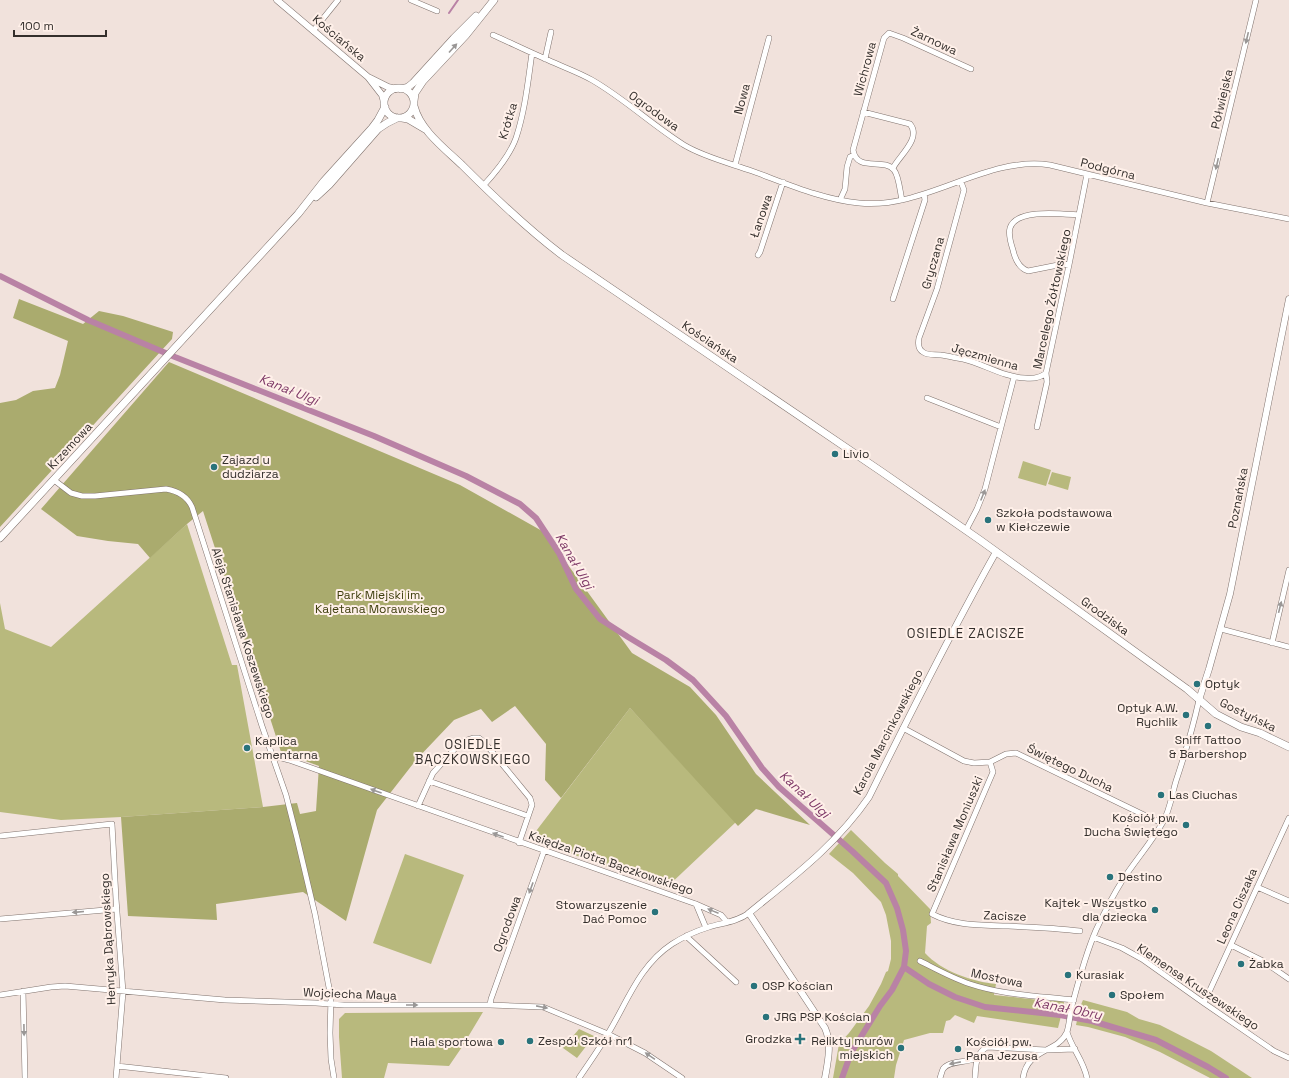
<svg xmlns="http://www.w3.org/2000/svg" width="1289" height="1078" viewBox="0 0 1289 1078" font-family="'Space Grotesk',sans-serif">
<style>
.green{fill:#b8b97d}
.forest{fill:#aaab6e}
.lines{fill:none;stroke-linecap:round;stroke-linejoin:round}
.stream{stroke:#b982a5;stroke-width:2}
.canal{stroke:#b982a5;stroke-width:6}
.minor-casing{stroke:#80736e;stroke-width:6}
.tertiary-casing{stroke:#80736e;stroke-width:7}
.secondary-casing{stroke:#80736e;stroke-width:8}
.minor{stroke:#fff;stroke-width:5}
.tertiary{stroke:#fff;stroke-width:6}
.secondary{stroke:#fff;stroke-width:7}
.oneway{fill:#9a9796}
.poi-dot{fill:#29737b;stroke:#fff0e9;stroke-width:1.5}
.labels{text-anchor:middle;stroke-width:4;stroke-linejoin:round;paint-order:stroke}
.street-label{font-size:12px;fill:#342f2c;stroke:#fff0e9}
.poi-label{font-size:12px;fill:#342f2c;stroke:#fff0e9;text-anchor:start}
.park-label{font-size:12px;fill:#3e3e0d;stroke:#fff0e9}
.water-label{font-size:13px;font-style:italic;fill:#7e3967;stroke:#fff0e9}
.neighbourhood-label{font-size:13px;letter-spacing:1px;fill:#342f2c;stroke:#fff0e9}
</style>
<rect width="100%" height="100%" fill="#f1e2dc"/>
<path class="green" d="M1023,461L1051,470L1046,486L1018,478Z
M1052,472L1071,477L1068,490L1048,484Z
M187,524L232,665H237L263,807L121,817L61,820L0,812V603L5,629L51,647Z
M630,708L736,822L666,888L530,839Z
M851,830L885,863L898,874V876L930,909L931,923L927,926L925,953C941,971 973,982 996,984L994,995L1049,1001H1064V1004L1058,1028L977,1016L974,1023L955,1015L950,1020L946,1021L943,1033H930L904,1040L896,1065L894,1078H833L839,1044L849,1033L869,1006L881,984L886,972L888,971L891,959V941L886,915L881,902L853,873L829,854Z
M405,854L464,875L431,964L373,943Z
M1083,1000L1127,1012L1139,1019L1160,1025L1211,1051L1252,1078H1210L1160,1052L1125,1037L1088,1027L1076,1025L1080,1007Z
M483,1012L462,1047L449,1066L388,1063L384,1078H342L339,1037V1019L345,1013Z
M579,1029L594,1036L577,1058L563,1048Z"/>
<path class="forest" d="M19,299L83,324L99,311L123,316L173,332L172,339L0,527V403L16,400L33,391L55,388L60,375L68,341L13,318Z
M169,362L460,485L544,532L632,653L690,687L716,715L756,774L810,825L756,809L738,826L630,708L561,798L545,780L546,744L515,706L492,722L481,709L454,720L416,760L377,810L346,921L303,892L216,904L217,920L128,916L121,817L263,807L297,803L300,814L316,811L319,766L281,752L203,511L187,524L150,558L138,544L108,541L77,536L41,509Z"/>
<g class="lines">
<path class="stream" d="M449,13L458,0"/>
<path class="canal" d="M0,276L88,320L175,357L374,436L466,476L520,504L536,518L559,553L576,589L600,619L628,637L666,660L693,680L726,716L762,768L779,787L852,851L886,883L897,908L903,930L906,951L904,967L892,990L880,1006L851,1053L842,1078
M904,967L929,984L955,997L985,1007L1060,1015L1092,1021L1156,1040L1208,1067L1226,1078"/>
<defs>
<path id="minor" d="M411,0L437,11
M313,31L338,0
M493,35C511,43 529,52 548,60C563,67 578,72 592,80C625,99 652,125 684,145C704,157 729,163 752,171C785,183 823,200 859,203C925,210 986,155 1050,165L1207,203L1289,219
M545,59L551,32
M863,112L910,124C922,138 899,156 893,168
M735,165L769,38
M961,182L964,190L937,289L919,338C918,343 918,349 923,352C928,356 936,354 941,355C948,356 956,358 963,359C984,364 1003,377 1025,378C1033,379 1040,378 1046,373
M483,186C495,173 510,155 516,138C525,111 528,81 532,53
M840,200L845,189L847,167L850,157L854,155
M902,200C900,192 899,176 894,170C884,157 857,173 853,150L884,38L889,33L903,38L971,69
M1207,203L1256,0
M758,255L760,252L783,182
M1069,265L1063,264L1028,271C1019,268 1015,259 1013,250C1011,244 1008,235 1010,228C1016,208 1063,214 1079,215
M893,299L925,200L924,194
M927,398L1001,427
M1037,427L1047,382L1046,373L1069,265L1087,174
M54,480L71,493L82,496H95L166,489C178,491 187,496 192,507L262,726L286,795L297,838L315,914L331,998L330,1033L331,1059L334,1078
M966,530L977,509L985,489L1014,377
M1221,629L1289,647
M1272,643L1289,570
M903,728L964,761L974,763L990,762L1006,754L1016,753L1144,815L1162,823
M274,758L278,757L289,760L696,904L721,915L727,922
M990,762L993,772L932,914C955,926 981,925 1007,926C1031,927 1056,928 1080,931
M429,781L528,816
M418,806L433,773L461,742L473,738H479L484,742L530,798L532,805L519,843
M0,836L112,824L116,899L123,992L116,1078
M1257,887L1289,901
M696,904L706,928
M0,919L117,909
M686,936L736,982
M1093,937L1122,948L1142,959L1204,1003L1274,1051L1289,1058
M1231,945L1263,961L1289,979
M920,961C936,969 952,978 970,984C1003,995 1039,996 1074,1000
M23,991L25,1078
M0,995L51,987L65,986L225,1000L316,1003L344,1005H490L543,1007L608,1034L645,1053L682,1078
M1204,1003L1289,818
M490,1005L491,999L544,851
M1067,1032C1072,1049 1083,1059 1087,1078
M117,1066L226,1078
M579,1078C589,1063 600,1048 609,1032C628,1000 640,965 672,944C683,937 696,931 709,927C722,923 737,922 749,913
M940,1078C941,1075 942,1071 943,1069C949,1060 968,1063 977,1058
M975,1078C976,1065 975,1054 987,1047L1046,1050L1075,1049
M1023,1078C1027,1048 1058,1053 1067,1032C1070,1022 1070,1011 1073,1002C1079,979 1087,951 1096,930C1104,913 1112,897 1122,881C1135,861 1151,843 1163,822C1170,810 1172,794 1176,781C1185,754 1193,727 1199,700"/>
<path id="tertiary" d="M277,0L368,77L382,95L384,102
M370,78L388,87L396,89
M1199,700L1209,669L1230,594L1289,299
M825,1078C828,1061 832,1044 825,1028L749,913C793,877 836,845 869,797C910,714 951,632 996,552"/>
<path id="secondary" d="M384 103a15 15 0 1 1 30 0a15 15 0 1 1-30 0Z
M401,89L408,87L413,83L454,38L476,16
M414,101L415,93L423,81L466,35L494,0
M414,106C420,130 444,148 462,165C494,197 526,228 562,255L882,472L980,540L1187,689L1216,714L1241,727L1260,733L1289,747
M402,118L408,119L425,129
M316,197L329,185L378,129L387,123L397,118
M0,538L298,214L324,181L372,128L378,120L385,107"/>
</defs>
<use href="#minor" class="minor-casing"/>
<use href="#tertiary" class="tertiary-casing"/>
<use href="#secondary" class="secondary-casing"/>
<use href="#minor" class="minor"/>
<use href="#tertiary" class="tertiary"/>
<use href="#secondary" class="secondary"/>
</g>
<defs><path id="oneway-solid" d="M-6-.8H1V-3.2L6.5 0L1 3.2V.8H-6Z"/></defs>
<g class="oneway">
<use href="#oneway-solid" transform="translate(1247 38) rotate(103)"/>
<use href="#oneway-solid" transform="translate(453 48) rotate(-48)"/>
<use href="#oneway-solid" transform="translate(1217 164) rotate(103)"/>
<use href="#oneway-solid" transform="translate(983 495) rotate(-68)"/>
<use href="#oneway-solid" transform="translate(1280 607) rotate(-76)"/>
<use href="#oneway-solid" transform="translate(376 791) rotate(-160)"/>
<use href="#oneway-solid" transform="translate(498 835) rotate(-160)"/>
<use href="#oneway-solid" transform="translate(531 888) rotate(110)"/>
<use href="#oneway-solid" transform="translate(713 911) rotate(-158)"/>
<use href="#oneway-solid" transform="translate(78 912) rotate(175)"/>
<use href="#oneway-solid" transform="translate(412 1005)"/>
<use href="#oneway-solid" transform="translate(542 1007) rotate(11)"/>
<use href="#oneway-solid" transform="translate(24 1030) rotate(89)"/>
<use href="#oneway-solid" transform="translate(650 1056) rotate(-146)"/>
<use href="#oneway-solid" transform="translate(955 1063) rotate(169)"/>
</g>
<g class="poi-dot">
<circle cx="835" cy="454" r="4"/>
<circle cx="214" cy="467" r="4"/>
<circle cx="988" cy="520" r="4"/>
<circle cx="1197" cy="684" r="4"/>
<circle cx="1186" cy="715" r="4"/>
<circle cx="1208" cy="726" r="4"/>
<circle cx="247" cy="748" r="4"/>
<circle cx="1161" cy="795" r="4"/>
<circle cx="1186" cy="825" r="4"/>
<circle cx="1110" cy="877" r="4"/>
<circle cx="1155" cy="910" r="4"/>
<circle cx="655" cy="912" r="4"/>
<circle cx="1241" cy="964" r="4"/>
<circle cx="1068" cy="975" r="4"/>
<circle cx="754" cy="986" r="4"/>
<circle cx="1112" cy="995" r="4"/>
<circle cx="766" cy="1017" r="4"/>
<path d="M798 1033h4v4h4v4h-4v4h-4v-4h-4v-4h4z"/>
<circle cx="530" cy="1041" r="4"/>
<circle cx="501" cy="1042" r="4"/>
<circle cx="901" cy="1048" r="4"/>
<circle cx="958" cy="1049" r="4"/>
</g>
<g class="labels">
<g class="street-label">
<text transform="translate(339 38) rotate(40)" y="4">Kościańska</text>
<text transform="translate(934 41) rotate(25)" y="4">Żarnowa</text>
<text transform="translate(865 69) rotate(-75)" y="4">Wichrowa</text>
<text transform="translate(742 99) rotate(-75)" y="4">Nowa</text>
<text transform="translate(1222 99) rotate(-77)" y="4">Półwiejska</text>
<text transform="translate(654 111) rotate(36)" y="4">Ogrodowa</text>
<text transform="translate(508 121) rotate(-73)" y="4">Krótka</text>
<text transform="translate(1108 169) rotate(14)" y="4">Podgórna</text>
<text transform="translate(761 216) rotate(-71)" y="4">Łanowa</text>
<text transform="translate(933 263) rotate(-74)" y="4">Gryczana</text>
<text transform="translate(1052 299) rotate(-78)" y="4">Marcelego Żółtowskiego</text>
<text transform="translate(710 342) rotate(34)" y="4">Kościańska</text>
<text transform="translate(985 357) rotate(16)" y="4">Jęczmienna</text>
<text transform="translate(70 446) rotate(-47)" y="4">Krzemowa</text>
<text transform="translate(1238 498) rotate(-79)" y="4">Poznańska</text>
<text transform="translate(1105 616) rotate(36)" y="4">Grodziska</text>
<text transform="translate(243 633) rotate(72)" y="4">Aleja Stanisława Koszewskiego</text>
<text transform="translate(1248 715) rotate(26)" y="4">Gostyńska</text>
<text transform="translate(888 732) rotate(-63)" y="4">Karola Marcinkowskiego</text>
<text transform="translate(1070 768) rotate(26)" y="4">Świętego Ducha</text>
<text transform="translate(955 834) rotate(-67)" y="4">Stanisława Moniuszki</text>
<text transform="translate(611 863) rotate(19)" y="4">Księdza Piotra Bączkowskiego</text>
<text transform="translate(1237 906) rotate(-66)" y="4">Leona Ciszaka</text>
<text transform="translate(1005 916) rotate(2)" y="4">Zacisze</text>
<text transform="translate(507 924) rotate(-70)" y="4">Ogrodowa</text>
<text transform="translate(108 939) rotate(-93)" y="4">Henryka Dąbrowskiego</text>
<text transform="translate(997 978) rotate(12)" y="4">Mostowa</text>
<text transform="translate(1198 987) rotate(34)" y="4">Klemensa Kruszewskiego</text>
<text transform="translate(350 994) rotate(2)" y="4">Wojciecha Maya</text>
</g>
<g class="poi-label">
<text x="843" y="458">Livio</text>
<text x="222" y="464">Zajazd u<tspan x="222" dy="14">dudziarza</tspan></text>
<text x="996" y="517">Szkoła podstawowa<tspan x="996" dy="14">w Kiełczewie</tspan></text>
<text x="1205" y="688">Optyk</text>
<text x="1178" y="712" text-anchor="end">Optyk A.W.<tspan x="1178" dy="14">Rychlik</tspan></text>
<text x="1208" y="744" text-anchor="middle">Sniff Tattoo<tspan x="1208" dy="14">&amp; Barbershop</tspan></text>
<text x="255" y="745">Kaplica<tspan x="255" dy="14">cmentarna</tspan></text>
<text x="1169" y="799">Las Ciuchas</text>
<text x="1178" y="822" text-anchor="end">Kościół pw.<tspan x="1178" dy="14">Ducha Świętego</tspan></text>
<text x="1118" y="881">Destino</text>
<text x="1147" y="907" text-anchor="end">Kajtek - Wszystko<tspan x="1147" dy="14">dla dziecka</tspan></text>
<text x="647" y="909" text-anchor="end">Stowarzyszenie<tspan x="647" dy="14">Dać Pomoc</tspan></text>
<text x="1249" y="968">Żabka</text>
<text x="1076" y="979">Kurasiak</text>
<text x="762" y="990">OSP Kościan</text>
<text x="1120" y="999">Społem</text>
<text x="774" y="1021">JRG PSP Kościan</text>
<text x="792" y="1043" text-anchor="end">Grodzka</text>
<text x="538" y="1045">Zespół Szkół nr1</text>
<text x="893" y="1045" text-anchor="end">Relikty murów<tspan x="893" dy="14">miejskich</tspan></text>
<text x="493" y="1046" text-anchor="end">Hala sportowa</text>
<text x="966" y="1046">Kościół pw.<tspan x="966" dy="14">Pana Jezusa</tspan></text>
</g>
<g class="park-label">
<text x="380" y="599">Park Miejski im.<tspan x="380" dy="14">Kajetana Morawskiego</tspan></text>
</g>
<g class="water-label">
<text transform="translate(289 389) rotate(22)" y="5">Kanał Ulgi</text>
<text transform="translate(575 561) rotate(60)" y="5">Kanał Ulgi</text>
<text transform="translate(805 794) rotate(43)" y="5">Kanał Ulgi</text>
<text transform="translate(1068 1008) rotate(11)" y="5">Kanał Obry</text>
</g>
<g class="neighbourhood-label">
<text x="966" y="638">OSIEDLE ZACISZE</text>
<text x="473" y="749">OSIEDLE<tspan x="473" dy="15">BĄCZKOWSKIEGO</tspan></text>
</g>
</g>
<path d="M14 30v6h92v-6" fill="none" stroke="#342f2c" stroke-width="2"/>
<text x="20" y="30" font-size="12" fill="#342f2c" stroke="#fff0e9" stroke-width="3" paint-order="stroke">100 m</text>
</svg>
